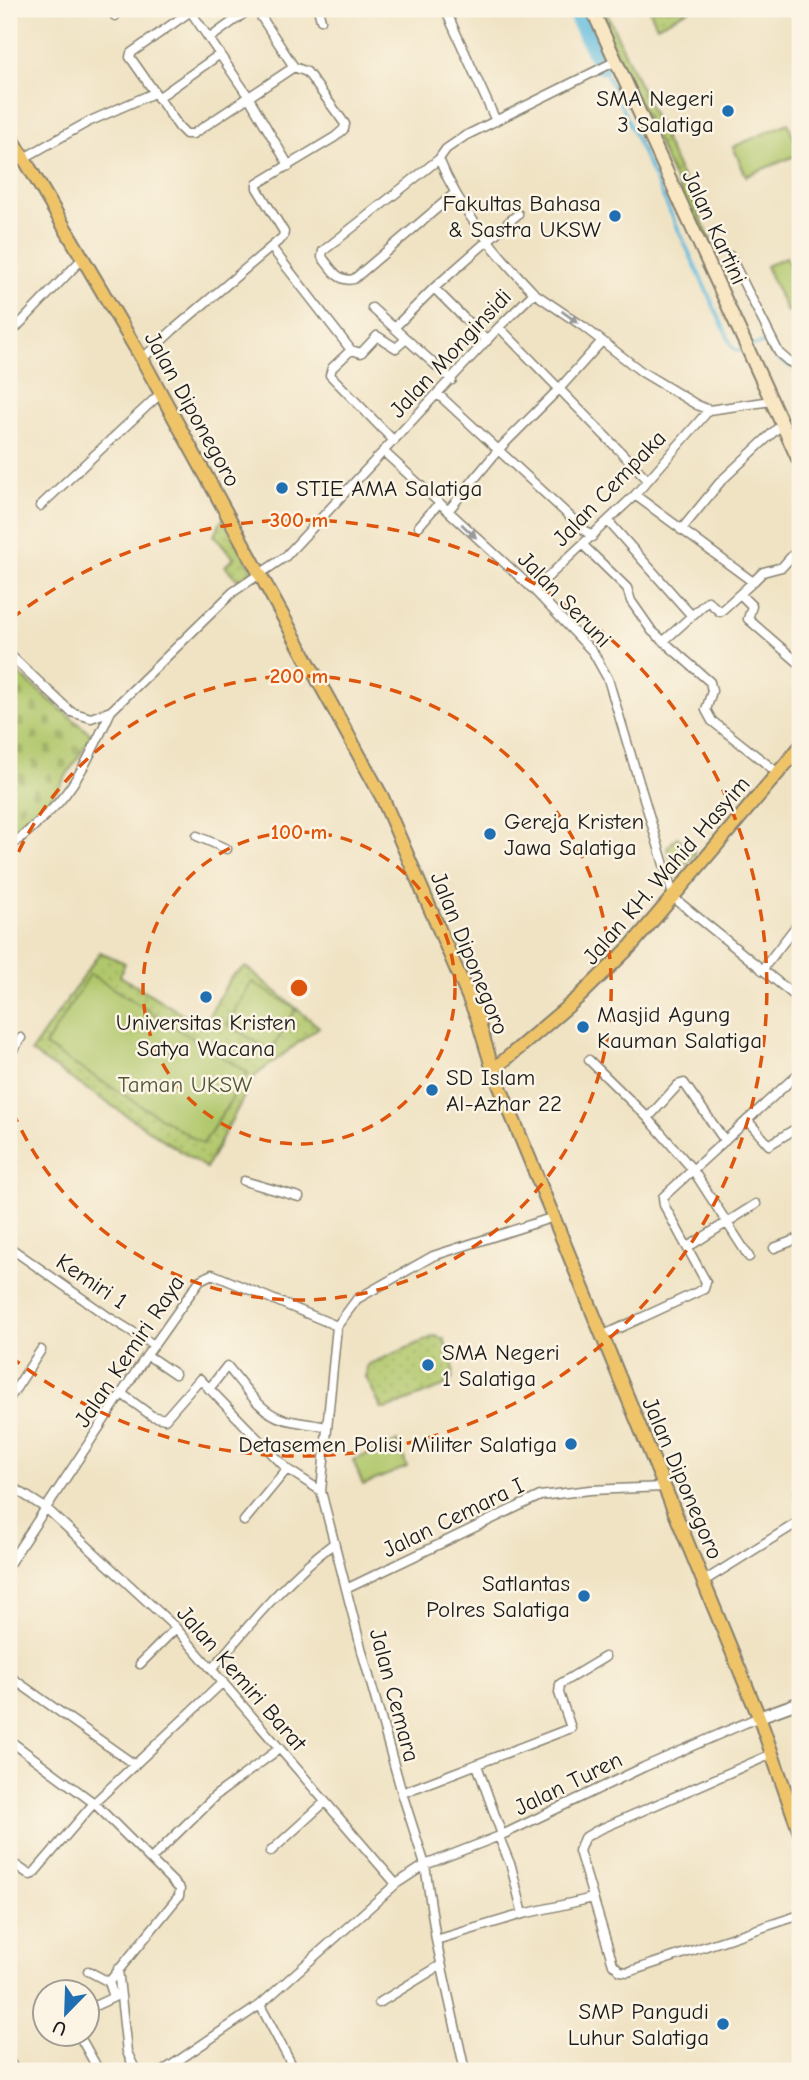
<svg xmlns="http://www.w3.org/2000/svg" width="809" height="2080" viewBox="0 0 809 2080" font-family="'Comic Neue',sans-serif">
<style>
.grass{fill:url(#grass-dots);stroke:#667244;stroke-width:2}
.cemetery{fill:url(#cemetery-stones);stroke:#667244;stroke-width:2}
.garden{fill:#b1c76c;stroke:#667244;stroke-width:2}
.lines{fill:none;stroke-linecap:round;stroke-linejoin:round}
.stream{stroke:#62bbdf;stroke-width:3.5}
.river{stroke:#62bbdf;stroke-width:19}
.minor-casing{stroke:#868070;stroke-width:11}
.tertiary-casing{stroke:#868070;stroke-width:14}
.secondary-casing{stroke:#868070;stroke-width:16}
.primary-casing{stroke:#868070;stroke-width:16}
.minor{stroke:#fff;stroke-width:8}
.tertiary{stroke:#fff;stroke-width:10}
.secondary{stroke:#f9e7c3;stroke-width:12}
.primary{stroke:#efc469;stroke-width:12}
.oneway{fill:#999}
.ring{fill:none;stroke:#de560d;stroke-width:3.5;stroke-dasharray:12 9}
.poi-dot{fill:#1f6fb2;stroke:#fcf5e5;stroke-width:2.5}
.labels{text-anchor:middle;stroke-width:5;stroke-linejoin:round;paint-order:stroke}
.poi-label{font-size:23px;fill:#1c1c1c;stroke:#fcf5e5;text-anchor:end}
.street-label{font-size:23px;fill:#1c1c1c;stroke:#fcf5e5}
.park-label{font-size:23px;fill:#505838;stroke:#fcf5e5}
.centre{fill:#de560d;stroke:#fcf5e5;stroke-width:3.5}
.ring-label{font-size:21px;text-anchor:middle;font-weight:bold;fill:#de560d;stroke:#fcf5e5;stroke-width:5;stroke-linejoin:round;paint-order:stroke}
</style>
<defs>
<pattern id="grass-dots" width="8" height="8" patternUnits="userSpaceOnUse" patternTransform="scale(1.75)"><rect width="8" height="8" fill="#b1c76c"/><path d="M2 2h.1M6 6h.1" fill="none" stroke="#98aa5d" stroke-width="1.8" stroke-linecap="round"/></pattern>
<pattern id="cemetery-stones" width="16" height="16" patternUnits="userSpaceOnUse" patternTransform="scale(1.75)"><rect width="16" height="16" fill="#b1c76c"/><path d="M2 7V4a2 2 0 0 1 4 0v3zM10 15v-3a2 2 0 0 1 4 0v3z" fill="#98aa5d"/></pattern>
</defs>
<rect width="100%" height="100%" fill="#fcf5e5"/>
<filter id="ink" filterUnits="userSpaceOnUse"><feTurbulence type="fractalNoise" baseFrequency=".0143" numOctaves="2"/><feDisplacementMap in="SourceGraphic" scale="14" xChannelSelector="R" yChannelSelector="G"/><feConvolveMatrix kernelMatrix="1 2 1 2 8 2 1 2 1" color-interpolation-filters="sRGB"/></filter>
<filter id="wash" filterUnits="userSpaceOnUse"><feTurbulence type="fractalNoise" baseFrequency=".00686" numOctaves="4" result="noise"/><feDisplacementMap in="SourceGraphic" scale="28" xChannelSelector="R" yChannelSelector="G"/><feGaussianBlur stdDeviation="1.57" result="paint"/><feColorMatrix in="noise" values="0 0 0 0 0 0 0 0 0 0 0 0 0 0 0 0 0 1.4 0 .05"/><feComposite in="paint" operator="in"/></filter>
<g filter="url(#wash)">
<rect width="100%" height="100%" fill="#f0e3c4"/>
<path class="grass" d="M596,9H605L716,252L709,254Z
M649,9H691L657,26Z
M223,518L253,572L238,580L225,566L234,558L214,535Z
M100,952L125,963L120,976L203,1026L231,977L246,967L319,1027L255,1076L206,1168L31,1052Z
M435,1336L444,1339C449,1354 460,1371 448,1385L386,1409L381,1408L366,1377L367,1365Z"/>
<path class="cemetery" d="M15,671L92,735L58,789L34,816L10,836L9,679Z"/>
<path class="garden" d="M788,123L800,154L746,176L733,147Z
M786,257L800,287V305L787,312L766,266Z
M677,837L696,853L675,876L667,848Z
M90,974L248,1073L203,1144L45,1046Z
M252,982L296,1009L271,1051L227,1024Z
M398,1442L407,1467L363,1485L353,1460Z"/>
<g class="lines">
<path class="stream" d="M604,69L733,348L737,351L744,349
M751,346L767,342L779,360L800,371"/>
<path class="river" d="M575,9L602,65"/>
</g>
</g>
<g filter="url(#ink)">
<g class="lines">
<defs>
<path id="minor" d="M109,9L115,16
M189,9L248,96L289,166
M318,9L321,20
M445,9L496,121
M191,11L131,53L130,57L179,127L186,134H193L294,67
M210,38L250,9
M158,98L220,54
M24,158L88,122L154,93
M439,159L323,251L322,257C331,268 338,283 354,279L455,193
M271,247L351,350L361,353L377,336L396,348L406,339
M730,256L779,353L788,361L800,367
M434,288L487,341
M534,293C496,253 460,211 439,159L446,149L465,136L616,61
M372,308L452,380
M499,327L648,480
M394,328L434,288L518,214
M9,335L82,259
M351,350L332,368L330,375L394,441
M142,359L173,330L283,237L284,232L257,188V184L335,137L344,129L345,124L307,72L294,67L256,9
M438,394L592,537
M383,451L534,590L593,652L608,679L674,898L800,1000
M635,495L753,582L720,612L708,601L664,641
M40,506L160,394
M448,511L499,449L559,389L602,341
M608,521L692,616
M419,526L439,503
M681,530L721,481L782,424
M583,545L627,588L631,601L652,631L710,682L712,691L706,710L712,721L778,773
M753,582L763,572L782,567L800,547
M534,590L635,495L709,410
M740,594L752,606L748,619L800,664
M9,654L71,712L91,718L111,711L233,592L285,557L499,327L534,293L584,327L642,372L697,405L709,410L772,401
M197,836L227,849
M9,848C25,834 43,819 58,803C81,777 96,743 111,711
M762,970L800,921
M9,1056L21,1038
M589,1060L648,1118L693,1170L749,1257
M648,1118L678,1085L684,1083L725,1141
M747,1120L769,1145L800,1126
M244,1181L299,1197
M9,1247L110,1318L154,1345
M688,1247L756,1204
M774,1248L800,1238
M602,1336L704,1289L706,1282L664,1205L663,1197L800,1072
M147,1355L175,1374
M209,1389L227,1366C243,1384 259,1412 283,1419C297,1423 313,1424 327,1427
M122,1394L152,1416L165,1419L200,1379L287,1469L321,1491
M9,1399L41,1350
M9,1485L47,1509L176,1628L396,1884
M800,1491L798,1494L800,1498
M244,1521L287,1469
M9,1564L147,1355L200,1280L212,1274L337,1326
M704,1581L800,1521
M346,1589L540,1496L590,1490L664,1487
M140,1664L176,1628
M212,1669C249,1625 287,1578 333,1544
M9,1676L135,1765
M9,1740L94,1803L180,1889L179,1896L109,1982L114,1997L88,2009
M772,1754L596,1831L584,1838L579,1851L613,1964L620,1971L628,1972L800,1915
M477,1765L502,1835
M402,1793L571,1728L559,1693L560,1684L605,1657
M499,1837L511,1866L523,1914
M270,1852L325,1802
M151,1859L215,1796L279,1749
M17,1866L30,1875L33,1874L94,1803L223,1682
M436,1940L523,1914L593,1898
M118,1969L127,2052L136,2071
M88,1971L109,1982
M379,2003L441,1965
M260,2005L295,2071
M79,2035L99,2071
M9,2060L15,2071
M163,2071L260,2005L396,1884L425,1865L502,1835L644,1767L759,1717
M465,2071L436,1940L425,1865L402,1793L363,1655L321,1491L337,1326L357,1299L433,1256L554,1217"/>
<path id="tertiary" d="M759,1717L800,1702"/>
<path id="secondary" d="M592,9L800,463"/>
<path id="primary" d="M9,133L142,359L382,797L477,1017L493,1070L759,1717L800,1833
M493,1070L580,996L631,946L800,747"/>
</defs>
<use href="#minor" class="minor-casing"/>
<use href="#tertiary" class="tertiary-casing"/>
<use href="#secondary" class="secondary-casing"/>
<use href="#primary" class="primary-casing"/>
<use href="#minor" class="minor"/>
<use href="#tertiary" class="tertiary"/>
<use href="#secondary" class="secondary"/>
<use href="#primary" class="primary"/>
</g>
<defs><path id="oneway-solid" d="M-6-.8H1V-3.2L6.5 0L1 3.2V.8H-6Z" transform="scale(1.75)"/></defs>
<g class="oneway">
<use href="#oneway-solid" transform="translate(570 317) rotate(36)"/>
<use href="#oneway-solid" transform="translate(469 531) rotate(43)"/>
</g>
</g>
<g class="ring">
<circle cx="299" cy="988" r="156"/>
<path d="M10 871A312 312 0 1 1 10 1105"/>
<path d="M11 619A468 468 0 1 1 11 1357"/>
</g>
<g class="poi-dot">
<circle cx="728" cy="111" r="7"/>
<circle cx="615" cy="216" r="7"/>
<circle cx="282" cy="488" r="7"/>
<circle cx="490" cy="834" r="7"/>
<circle cx="206" cy="997" r="7"/>
<circle cx="583" cy="1027" r="7"/>
<circle cx="432" cy="1090" r="7"/>
<circle cx="428" cy="1365" r="7"/>
<circle cx="571" cy="1444" r="7"/>
<circle cx="584" cy="1596" r="7"/>
<circle cx="723" cy="2024" r="7"/>
</g>
<g class="labels">
<g class="poi-label">
<text x="714" y="106">SMA Negeri<tspan x="714" dy="26">3 Salatiga</tspan></text>
<text x="601" y="211">Fakultas Bahasa<tspan x="601" dy="26">&amp; Sastra UKSW</tspan></text>
<text x="296" y="496" text-anchor="start">STIE AMA Salatiga</text>
<text x="504" y="829" text-anchor="start">Gereja Kristen<tspan x="504" dy="26">Jawa Salatiga</tspan></text>
<text x="597" y="1022" text-anchor="start">Masjid Agung<tspan x="597" dy="26">Kauman Salatiga</tspan></text>
<text x="206" y="1030" text-anchor="middle">Universitas Kristen<tspan x="206" dy="26">Satya Wacana</tspan></text>
<text x="446" y="1085" text-anchor="start">SD Islam<tspan x="446" dy="26">Al-Azhar 22</tspan></text>
<text x="442" y="1360" text-anchor="start">SMA Negeri<tspan x="442" dy="26">1 Salatiga</tspan></text>
<text x="557" y="1452">Detasemen Polisi Militer Salatiga</text>
<text x="570" y="1591">Satlantas<tspan x="570" dy="26">Polres Salatiga</tspan></text>
<text x="709" y="2019">SMP Pangudi<tspan x="709" dy="26">Luhur Salatiga</tspan></text>
</g>
<g class="street-label">
<text transform="translate(715 227) rotate(65)" y="8">Jalan Kartini</text>
<text transform="translate(450 353) rotate(-47)" y="8">Jalan Monginsidi</text>
<text transform="translate(193 409) rotate(61)" y="8">Jalan Diponegoro</text>
<text transform="translate(609 488) rotate(-46)" y="8">Jalan Cempaka</text>
<text transform="translate(565 599) rotate(46)" y="8">Jalan Seruni</text>
<text transform="translate(666 870) rotate(-49)" y="8">Jalan KH. Wahid Hasyim</text>
<text transform="translate(470 953) rotate(68)" y="8">Jalan Diponegoro</text>
<text transform="translate(92 1281) rotate(34)" y="8">Kemiri 1</text>
<text transform="translate(129 1351) rotate(-56)" y="8">Jalan Kemiri Raya</text>
<text transform="translate(683 1478) rotate(67)" y="8">Jalan Diponegoro</text>
<text transform="translate(453 1517) rotate(-26)" y="8">Jalan Cemara I</text>
<text transform="translate(242 1678) rotate(49)" y="8">Jalan Kemiri Barat</text>
<text transform="translate(395 1695) rotate(75)" y="8">Jalan Cemara</text>
<text transform="translate(568 1783) rotate(-26)" y="8">Jalan Turen</text>
</g>
<g class="park-label">
<text x="185" y="1092">Taman UKSW</text>
</g>
</g>
<circle cx="299" cy="988" r="10" class="centre"/>
<g class="ring-label">
<text x="299" y="527">300 m</text>
<text x="299" y="683">200 m</text>
<text x="299" y="839">100 m</text>
</g>
<rect width="809" height="2080" fill="none" stroke="#fcf5e5" stroke-width="35"/>
<g transform="translate(66 2013) rotate(203)"><circle r="33" fill="#fcf5e5" stroke="#a29e95" stroke-width="2"/>
<path d="M0-5L12 26L0 18L-12 26Z" fill="#1f6fb2"/>
<text y="-10" font-size="19" font-weight="bold" text-anchor="middle" fill="#1c1c1c">U</text>
</g>
</svg>
